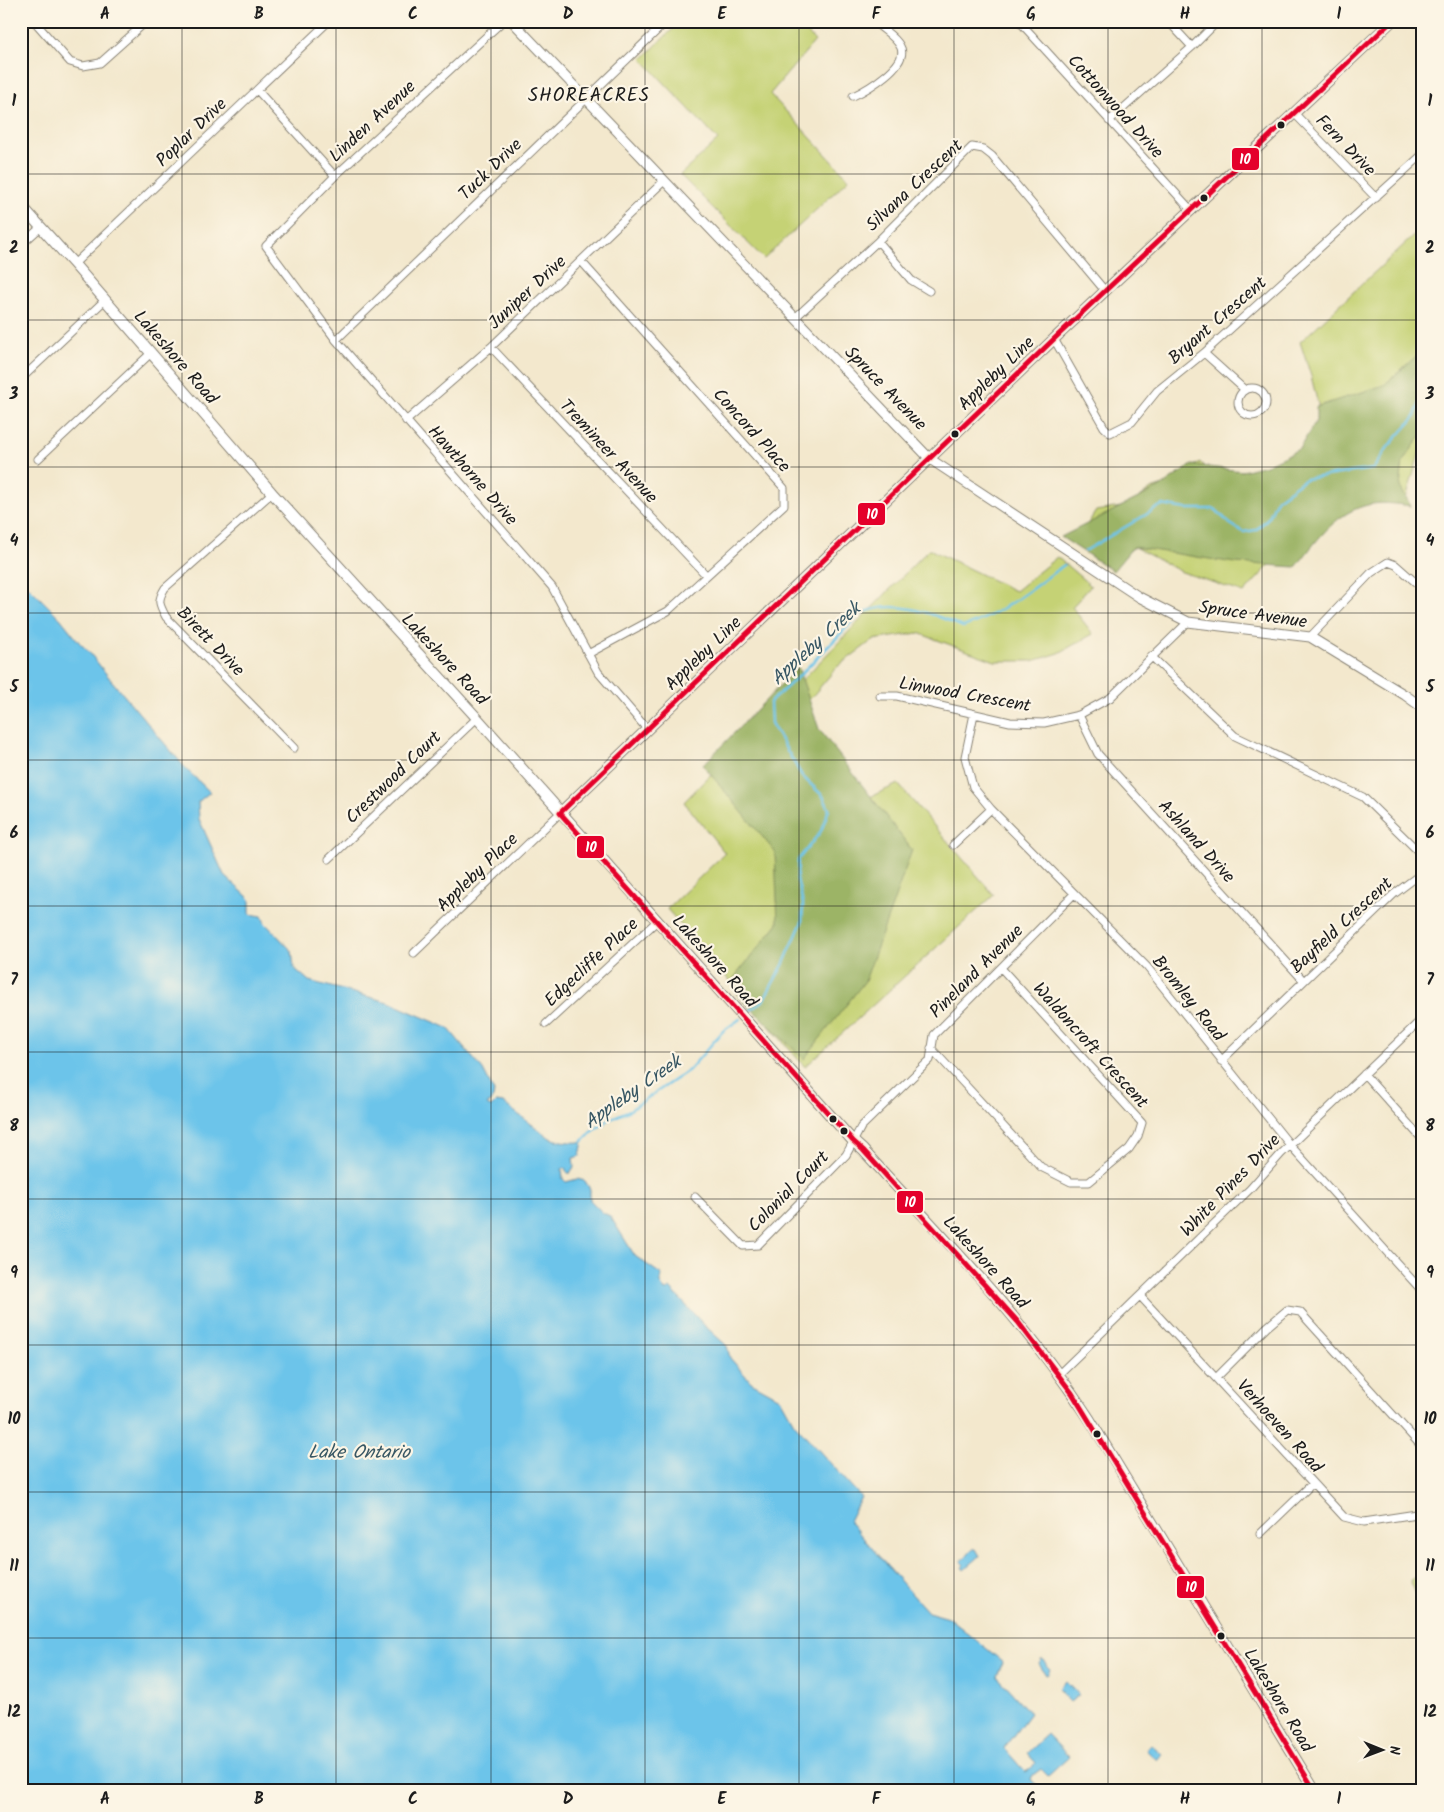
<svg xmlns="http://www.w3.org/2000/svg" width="1444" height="1812" viewBox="0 0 1444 1812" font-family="Kalam,sans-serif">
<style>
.green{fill:#c5d274;stroke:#707748}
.forest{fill:#9cb466;stroke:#5c6841}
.water{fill:#6cc4ea;stroke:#447083}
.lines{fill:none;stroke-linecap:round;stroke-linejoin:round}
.stream{stroke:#6cc4ea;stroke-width:2.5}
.minor-casing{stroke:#888274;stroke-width:9}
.tertiary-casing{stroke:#888274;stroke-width:11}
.primary-casing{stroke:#888274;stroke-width:12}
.minor{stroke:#fff;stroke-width:7}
.tertiary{stroke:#fff;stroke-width:9}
.primary{stroke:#fff;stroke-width:10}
.bus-1-casing{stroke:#fcf5e5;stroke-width:9}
.bus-1{stroke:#e4002b;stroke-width:5}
.grid{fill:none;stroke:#1c1c1c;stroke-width:1;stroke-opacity:0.55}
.bus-dot{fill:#1c1c1c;stroke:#fcf5e5;stroke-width:2}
.labels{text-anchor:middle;stroke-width:4.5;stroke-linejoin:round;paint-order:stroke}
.street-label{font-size:18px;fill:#1c1c1c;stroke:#fcf5e5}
.neighbourhood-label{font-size:19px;letter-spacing:1px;fill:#1c1c1c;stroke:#fcf5e5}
.water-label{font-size:19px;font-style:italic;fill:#385764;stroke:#fcf5e5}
.line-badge{stroke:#fcf5e5;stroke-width:2}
.badge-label{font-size:14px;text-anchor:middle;font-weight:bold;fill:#fff}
.neatline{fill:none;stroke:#1c1c1c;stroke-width:2}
.grid-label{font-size:16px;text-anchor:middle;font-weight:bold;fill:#1c1c1c}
</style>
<rect width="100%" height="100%" fill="#fcf5e5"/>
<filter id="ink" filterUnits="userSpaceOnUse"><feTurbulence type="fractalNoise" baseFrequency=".02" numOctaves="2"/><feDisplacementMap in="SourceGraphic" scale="10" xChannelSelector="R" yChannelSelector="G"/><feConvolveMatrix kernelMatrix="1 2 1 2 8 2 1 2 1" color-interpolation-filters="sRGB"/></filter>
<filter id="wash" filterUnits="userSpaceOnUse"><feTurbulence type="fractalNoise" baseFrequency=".0096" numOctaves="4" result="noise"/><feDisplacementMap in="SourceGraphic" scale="20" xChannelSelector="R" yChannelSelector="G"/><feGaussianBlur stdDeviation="1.12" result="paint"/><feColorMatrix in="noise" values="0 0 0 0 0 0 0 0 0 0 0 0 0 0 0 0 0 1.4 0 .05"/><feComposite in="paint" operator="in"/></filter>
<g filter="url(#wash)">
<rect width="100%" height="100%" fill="#f3e8cd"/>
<path class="green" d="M681,21H796L815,41L770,94L849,179L764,259L680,175L718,140L642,59Z
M1423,227V441L1405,502L1381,485L1295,537L1244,593L1182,572L1134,547L1115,566L1075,543L1096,511L1121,507L1137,499L1151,489L1167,484L1200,462L1208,470L1271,472L1326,437L1311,376L1300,342Z
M929,549L1015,591L1057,557L1091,586L1072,607L1093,634L1059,653L1033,661H995L918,633L873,640L837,667L794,718L846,808L898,784L994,895L805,1067L667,909L725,853L684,802Z
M1420,1575L1423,1582V1594L1417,1596L1410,1580Z"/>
<path class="forest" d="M1423,350V433L1403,461L1400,487L1411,506C1396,504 1379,501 1364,506C1333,515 1315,543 1296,567L1235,563L1133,547L1113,571L1061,537L1160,487L1192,465L1242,471L1266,465L1299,449L1316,421V407L1384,385Z
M798,667L819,729L912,850L865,981L804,1059L738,996L733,979L778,923L775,852L703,765Z"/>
<path class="water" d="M21,579L60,618L79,642L89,652L111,680L188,771L210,792L198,802L199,819L224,875L250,899V914L262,916L265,923L292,951L294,968L309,981L388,1002L448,1028L483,1070L494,1092L493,1098L487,1105L491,1107L496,1102L503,1103L550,1138C558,1141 576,1144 583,1141L580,1156L573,1158L574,1167L570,1173H567L565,1168L562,1169L563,1179L566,1182L577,1179L585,1181L590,1189V1200L603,1213L610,1216L635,1256L662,1275L660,1284L665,1291L670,1288L705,1326L727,1346L730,1358L751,1382L780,1398L794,1423L861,1497L849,1521L887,1566L928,1612L949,1618L1003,1662L997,1676L1030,1713L1004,1748L1025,1772L1029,1770L1036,1763L1027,1753L1047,1734L1069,1757L1048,1776L1041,1769L1033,1775L1031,1779L1033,1782L1046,1791H21Z
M972,1549H976L980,1556L964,1570L962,1567L964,1565L961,1562Z
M1042,1659L1045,1661L1046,1665L1050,1669L1048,1674L1046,1675L1039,1664Z
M1066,1681L1079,1695L1070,1702L1058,1689Z
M1151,1744L1162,1754L1157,1760L1146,1750Z"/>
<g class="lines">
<path class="stream" d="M1085,551L1162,505L1186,509H1215L1229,523L1243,532L1256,530L1269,517L1277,499L1305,479L1373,469L1388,447L1414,418L1423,396
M744,1015L763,1001L783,965L802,922L803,904L797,879L798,860L821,831L829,809L823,796L802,776L771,723L770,702L798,677L859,615C891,597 933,613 963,627C1001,615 1032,588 1064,565
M583,1141L592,1132L608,1120L630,1110L689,1070L723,1031L740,1019"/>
</g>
</g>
<g filter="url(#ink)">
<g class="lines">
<defs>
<path id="minor" d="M34,21L70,62L83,66L100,63L147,21
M503,21L335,176L266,246L336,340L552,587L598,672L647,729
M1019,21L1192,211
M1168,21L1192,47
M257,90L335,176
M853,96C866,90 911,64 900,46C894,35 882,30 874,21
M1294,113L1376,198
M1109,121L1192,47L1218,21
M878,241L911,280L929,291
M21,245L41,227
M581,261L784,488V505L668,611L588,654
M74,264L329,21
M796,317L878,241L972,147L983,149L992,156L1106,292
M1054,339L1104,427L1110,433L1132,422L1157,391L1204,353L1423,154
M336,340L667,21
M491,347L706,575
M1204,353L1245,390
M21,379L105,300
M1238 402a14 14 0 1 1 28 0a14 14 0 1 1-28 0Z
M406,421L491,347L664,181
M38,459L150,354
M272,493L165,588C157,601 159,604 166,617L294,748
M1310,637L1371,573L1388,562L1396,565L1423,589
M1151,656L1235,736L1363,797L1418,851L1422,864L1418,876L1394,894L1221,1061
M880,696H897L1010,722L1044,723L1079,715L1110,698L1188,622
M974,714L965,757L973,787L991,809L1147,967L1290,1145L1423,1292
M1079,715L1098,754L1303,980
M953,845L991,809
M329,859L477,718
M414,953L560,813
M546,1024L657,921
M931,1048L1041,1167L1071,1182H1089L1129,1149L1138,1136L1142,1123L1001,968
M1364,1074L1423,1140
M695,1197L743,1246L758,1245L846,1155L861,1127L930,1060L934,1035L1074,894
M1140,1296L1344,1517L1364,1522L1423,1513
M1059,1374L1250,1189L1281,1154L1423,1018
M1216,1378L1267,1327L1287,1310L1300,1312L1423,1448
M1260,1534L1312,1484"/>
<path id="tertiary" d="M512,21L930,459L1139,597L1188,622L1310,637L1405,695L1423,708"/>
<path id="primary" d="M21,205L74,264L272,493L477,718L853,1141L863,1150C942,1237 1026,1321 1090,1420L1315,1791
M560,813L1054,339L1392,21"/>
</defs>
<use href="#minor" class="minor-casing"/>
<use href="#tertiary" class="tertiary-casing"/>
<use href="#primary" class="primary-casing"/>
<use href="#minor" class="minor"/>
<use href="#tertiary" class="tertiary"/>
<use href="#primary" class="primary"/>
<defs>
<path id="bus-1" d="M1315,1791L1072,1393L1018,1322L863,1150L853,1141L560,813L1054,339L1392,21"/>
</defs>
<use href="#bus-1" class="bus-1-casing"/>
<use href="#bus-1" class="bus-1"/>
</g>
</g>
<path class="grid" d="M182,21V1791M336,21V1791M491,21V1791M645,21V1791M799,21V1791M954,21V1791M1108,21V1791M1262,21V1791M21,174H1423M21,320H1423M21,467H1423M21,613H1423M21,760H1423M21,906H1423M21,1052H1423M21,1199H1423M21,1345H1423M21,1492H1423M21,1638H1423"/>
<g class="bus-dot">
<circle cx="1281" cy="125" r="4.5"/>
<circle cx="1204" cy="198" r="4.5"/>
<circle cx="955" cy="434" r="4.5"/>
<circle cx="833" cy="1119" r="4.5"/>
<circle cx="844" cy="1131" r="4.5"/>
<circle cx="1097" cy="1434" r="4.5"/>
<circle cx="1221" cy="1636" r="4.5"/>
</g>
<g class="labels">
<g class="street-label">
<text transform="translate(1116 106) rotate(48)" y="6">Cottonwood Drive</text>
<text transform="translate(372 121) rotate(-43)" y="6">Linden Avenue</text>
<text transform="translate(191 132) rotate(-44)" y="6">Poplar Drive</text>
<text transform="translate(1346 145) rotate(46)" y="6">Fern Drive</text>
<text transform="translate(490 169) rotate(-44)" y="6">Tuck Drive</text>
<text transform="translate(914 185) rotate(-43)" y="6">Silvana Crescent</text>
<text transform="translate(527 292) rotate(-43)" y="6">Juniper Drive</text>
<text transform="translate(1217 320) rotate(-41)" y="6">Bryant Crescent</text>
<text transform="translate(176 357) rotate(49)" y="6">Lakeshore Road</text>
<text transform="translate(996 373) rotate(-44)" y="6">Appleby Line</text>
<text transform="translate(886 388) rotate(46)" y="6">Spruce Avenue</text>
<text transform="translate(752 430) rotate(48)" y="6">Concord Place</text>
<text transform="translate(609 451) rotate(47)" y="6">Tremineer Avenue</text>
<text transform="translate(473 475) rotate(49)" y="6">Hawthorne Drive</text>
<text transform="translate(1253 614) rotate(8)" y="6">Spruce Avenue</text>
<text transform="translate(211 641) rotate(46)" y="6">Birett Drive</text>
<text transform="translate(703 653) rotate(-44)" y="6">Appleby Line</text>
<text transform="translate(445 659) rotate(47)" y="6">Lakeshore Road</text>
<text transform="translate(965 694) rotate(10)" y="6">Linwood Crescent</text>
<text transform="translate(393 777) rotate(-44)" y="6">Crestwood Court</text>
<text transform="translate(1197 841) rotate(48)" y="6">Ashland Drive</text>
<text transform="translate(477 872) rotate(-44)" y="6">Appleby Place</text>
<text transform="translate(1341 925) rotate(-43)" y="6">Bayfield Crescent</text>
<text transform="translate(715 961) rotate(48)" y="6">Lakeshore Road</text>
<text transform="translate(591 962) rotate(-43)" y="6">Edgecliffe Place</text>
<text transform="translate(976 971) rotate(-45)" y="6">Pineland Avenue</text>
<text transform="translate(1189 998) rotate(51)" y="6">Bromley Road</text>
<text transform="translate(1091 1045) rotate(48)" y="6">Waldoncroft Crescent</text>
<text transform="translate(1230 1185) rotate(-46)" y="6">White Pines Drive</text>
<text transform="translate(788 1191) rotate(-45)" y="6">Colonial Court</text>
<text transform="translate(986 1262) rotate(48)" y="6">Lakeshore Road</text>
<text transform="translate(1280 1426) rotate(48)" y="6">Verhoeven Road</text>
<text transform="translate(1279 1700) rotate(59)" y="6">Lakeshore Road</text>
</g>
<g class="neighbourhood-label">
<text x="589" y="101">SHOREACRES</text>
</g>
<g class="water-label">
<text transform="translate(815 643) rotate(-42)" y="7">Appleby Creek</text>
<text transform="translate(632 1091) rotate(-35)" y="7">Appleby Creek</text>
<text x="359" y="1458">Lake Ontario</text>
</g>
</g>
<g class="line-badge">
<rect x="1231" y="147" width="29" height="24" rx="5" fill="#e4002b"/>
<rect x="857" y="502" width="29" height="24" rx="5" fill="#e4002b"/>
<rect x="576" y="835" width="29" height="24" rx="5" fill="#e4002b"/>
<rect x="896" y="1190" width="28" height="24" rx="5" fill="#e4002b"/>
<rect x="1176" y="1575" width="29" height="24" rx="5" fill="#e4002b"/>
</g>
<g class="badge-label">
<text x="1245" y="164">10</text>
<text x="872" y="519">10</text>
<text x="591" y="852">10</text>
<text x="910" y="1207">10</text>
<text x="1191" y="1592">10</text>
</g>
<rect width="1444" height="1812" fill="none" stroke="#fcf5e5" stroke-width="55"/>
<g transform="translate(1382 1750) rotate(91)" stroke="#fcf5e5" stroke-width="4" paint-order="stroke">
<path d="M0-4L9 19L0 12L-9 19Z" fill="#1c1c1c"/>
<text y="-8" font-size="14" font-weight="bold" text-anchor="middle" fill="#1c1c1c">N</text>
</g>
<rect x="28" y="28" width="1388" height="1756" class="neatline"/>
<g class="grid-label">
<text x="105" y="19">A</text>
<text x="259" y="19">B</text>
<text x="413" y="19">C</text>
<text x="568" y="19">D</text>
<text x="722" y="19">E</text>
<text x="876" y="19">F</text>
<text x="1031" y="19">G</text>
<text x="1185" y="19">H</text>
<text x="1339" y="19">I</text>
<text x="14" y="106">1</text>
<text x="1430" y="106">1</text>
<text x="14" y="253">2</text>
<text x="1430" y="253">2</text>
<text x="14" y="399">3</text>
<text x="1430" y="399">3</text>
<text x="14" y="546">4</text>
<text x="1430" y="546">4</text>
<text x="14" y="692">5</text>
<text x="1430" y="692">5</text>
<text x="14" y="838">6</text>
<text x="1430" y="838">6</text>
<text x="14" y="985">7</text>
<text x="1430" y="985">7</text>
<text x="14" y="1131">8</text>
<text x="1430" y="1131">8</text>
<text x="14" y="1278">9</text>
<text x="1430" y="1278">9</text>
<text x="14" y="1424">10</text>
<text x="1430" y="1424">10</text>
<text x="14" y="1571">11</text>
<text x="1430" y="1571">11</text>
<text x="14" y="1717">12</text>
<text x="1430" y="1717">12</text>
<text x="105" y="1804">A</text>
<text x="259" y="1804">B</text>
<text x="413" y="1804">C</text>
<text x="568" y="1804">D</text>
<text x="722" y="1804">E</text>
<text x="876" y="1804">F</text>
<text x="1031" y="1804">G</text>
<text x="1185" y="1804">H</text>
<text x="1339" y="1804">I</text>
</g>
</svg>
